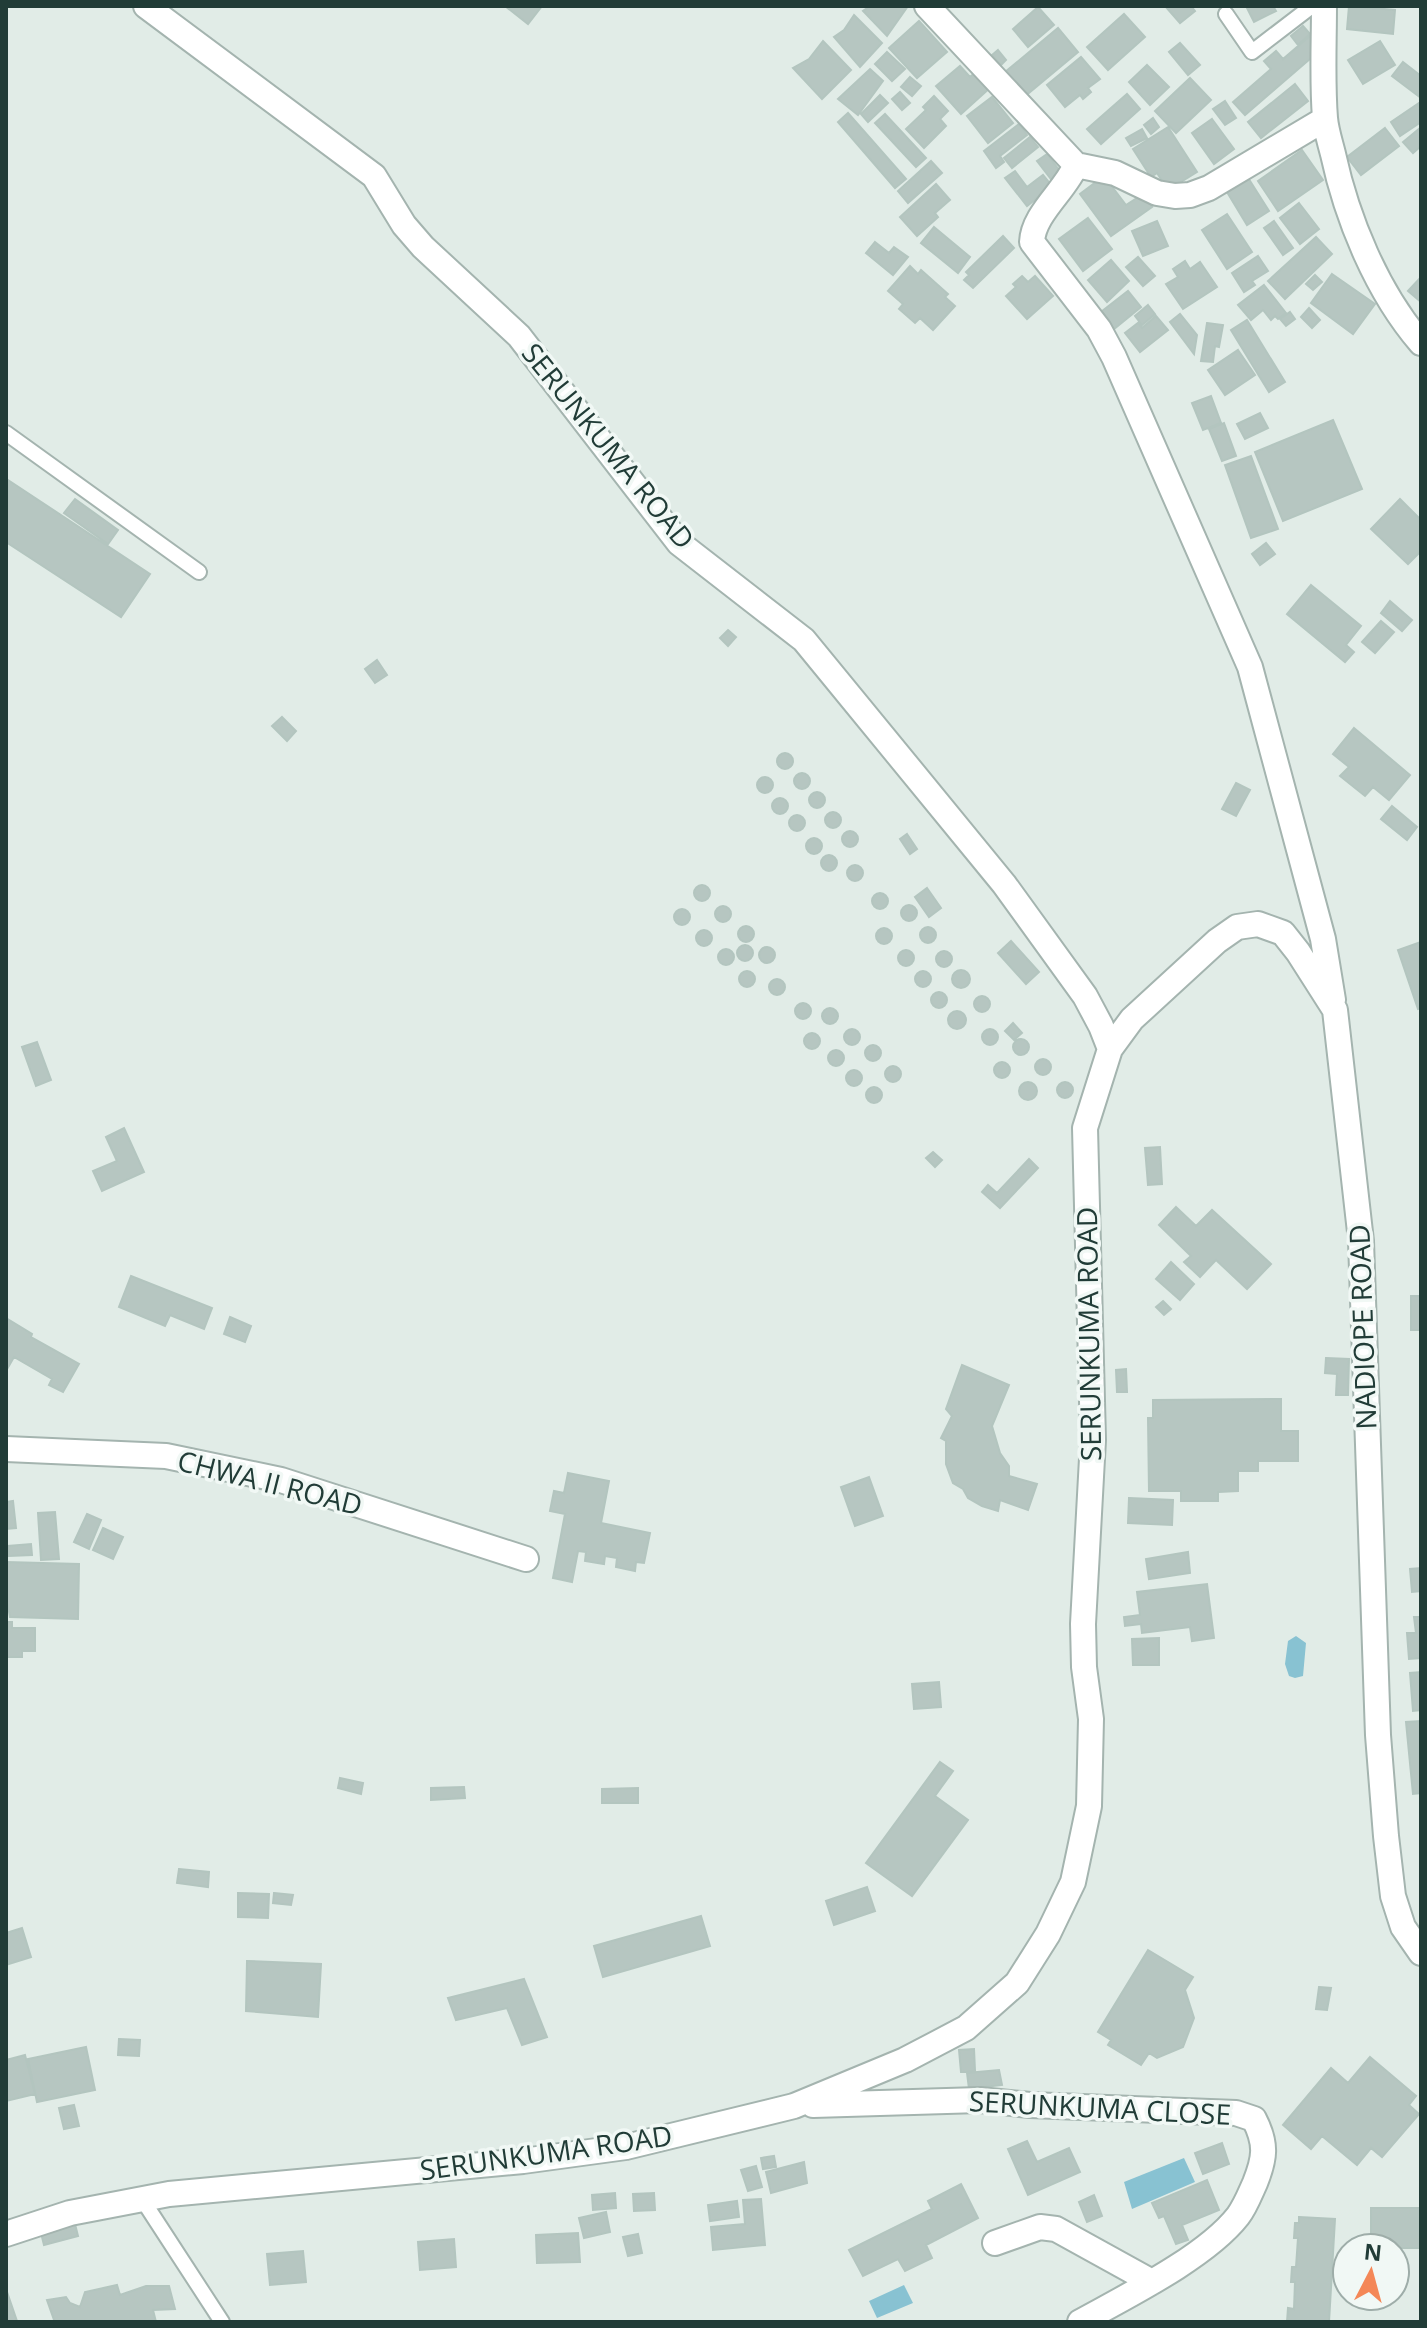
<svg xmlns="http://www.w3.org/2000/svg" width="1427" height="2328" viewBox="0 0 1427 2328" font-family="'Open Sans',sans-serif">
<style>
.water{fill:#88c2d2}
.building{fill:#b6c6c1;stroke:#b3c5bf;stroke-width:2}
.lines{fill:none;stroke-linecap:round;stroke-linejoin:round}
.service-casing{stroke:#a4b4af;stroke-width:18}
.minor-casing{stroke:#a4b4af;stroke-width:28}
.service{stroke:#fff;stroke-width:14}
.minor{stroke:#fff;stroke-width:24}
.labels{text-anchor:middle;stroke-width:7;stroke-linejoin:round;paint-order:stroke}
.street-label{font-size:28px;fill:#213c37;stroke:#f1f8f5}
</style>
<rect width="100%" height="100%" fill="#e1ece7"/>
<path class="water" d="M1296,1636L1306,1643L1303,1676L1295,1678L1289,1676L1285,1664L1288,1641Z
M1184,2158L1195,2182L1132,2209L1124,2182Z
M904,2285L913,2303L877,2318L869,2301Z"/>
<path class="building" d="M505,6H542L528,24Z
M870,6H908L887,36L863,11Z
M1165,6H1191L1195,11L1180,23Z
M1246,6H1273L1276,11L1254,22Z
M1349,6L1395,10L1393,34L1347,29Z
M1038,7L1054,25L1028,47L1013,29Z
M1124,14L1145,37L1108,70L1087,47Z
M854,15L882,43L860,67L834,37L844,30Z
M919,21L947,52L917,78L889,48Z
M1303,26L1310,34L1298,45L1291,36Z
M1058,28L1078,52L1024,97L1004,73Z
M1311,35V58L1245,115L1233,102L1271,69L1264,61L1276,51L1283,59Z
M823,41L851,70L822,99L793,68L809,59Z
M1380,41L1395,65L1363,84L1348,60Z
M1180,43L1200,65L1188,75L1169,52Z
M998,50L1006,60L1001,65L992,55Z
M887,52L905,69L892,81L875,64Z
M1081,57L1100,79L1088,88L1091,92L1083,99L1080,95L1065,107L1047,85Z
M1403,62L1421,76V98L1392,76Z
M1147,65L1169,87L1150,105L1129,82Z
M960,66L970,77L977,71L991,87L961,114L936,86Z
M870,69L883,81L858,115L838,99Z
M910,77L921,86L912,96L901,87Z
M1190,78L1211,100L1176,133L1155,111Z
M1295,84L1308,101L1261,138L1248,122Z
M900,92L910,103L902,110L892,99Z
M1127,94L1140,109L1101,144L1087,129Z
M880,95L888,103L868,122L861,114Z
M934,96L948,111L940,119L946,126L924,148L906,129L926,110L923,107Z
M992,97L1013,123L988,143L967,116Z
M1225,101L1236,118L1225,125L1213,109Z
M1419,103L1421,122L1400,136L1391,122Z
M848,113L906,179L895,188L838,122Z
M885,114L926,158L916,167L875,123Z
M1153,118L1159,127L1151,134L1144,125Z
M1212,119L1234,149L1214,164L1192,133Z
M1019,124L1027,135L1000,156L1004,162L996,168L984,151Z
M1168,127L1197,172L1168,190L1157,173L1151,177L1133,149Z
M1385,128L1399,146L1361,175L1347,157Z
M1420,128L1421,146L1413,153L1403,142Z
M1142,129L1147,138L1131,146L1126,138Z
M1030,137L1038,147L1012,168L1004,158Z
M1302,150L1323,180L1278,211L1258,181Z
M1047,154L1063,175L1054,183L1037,161Z
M931,161L942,173L908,203L898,191Z
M1015,171L1027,187L1043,175L1052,186L1027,206L1005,178Z
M1245,173L1269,211L1247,225L1224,187Z
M1104,176L1126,205L1143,194L1152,207L1111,236L1080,194Z
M936,184L950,200L935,213L938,217L917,236L900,217Z
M1299,203L1319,229L1300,244L1280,218Z
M1227,214L1252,252L1227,269L1202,230Z
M1088,218L1112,249L1083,271L1059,239Z
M1157,221L1168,246L1143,256L1132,231Z
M1274,221L1293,248L1283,255L1264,228Z
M934,227L970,257L958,273L921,243Z
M1003,236L1014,248L973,288L964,280L969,275L966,272Z
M1316,237L1332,254L1285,299L1268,281Z
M875,242L889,253L894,247L908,257L893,275L866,253Z
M1258,256L1268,271L1252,281L1255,285L1244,292L1232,273Z
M1138,257L1155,276L1143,286L1126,267Z
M1111,260L1129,281L1107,302L1088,280Z
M1185,261L1190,269L1200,262L1217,287L1183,309L1166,284L1178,277L1173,269Z
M910,266L918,274L921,270L948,294L945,297L955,306L933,330L920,318L915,323L899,309L903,304L888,291Z
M1332,274L1375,304L1353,334L1311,303Z
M1315,275L1322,282L1313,290L1306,284Z
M1022,276L1028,282L1035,276L1053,296L1027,319L1006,296L1016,287L1013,284Z
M1421,277V302L1408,291Z
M1264,285L1286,313L1278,319L1275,316L1271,320L1263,310L1251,320L1238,305Z
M1128,291L1141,307L1114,329L1101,312Z
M1148,305L1155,314L1142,325L1135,316Z
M1309,308L1320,320L1312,328L1301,317Z
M1290,312L1295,319L1286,326L1280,319Z
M1180,314L1197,335L1194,354L1170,322Z
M1156,316L1168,330L1140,352L1125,333L1138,323L1142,328Z
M1247,320L1285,382L1269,392L1231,330Z
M1207,323L1223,325L1219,347L1215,346L1213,362L1201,361Z
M1238,350L1255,375L1225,395L1208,370Z
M1211,396L1221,423L1203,430L1192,403Z
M1260,413L1268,428L1245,439L1237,424Z
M1333,420L1362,489L1283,521L1255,452Z
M1224,423L1236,456L1222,461L1209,429Z
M1251,456L1278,529L1251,538L1225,465Z
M8,480L150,574L121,617L6,542Z
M75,499L118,530L108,544L64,513Z
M1400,499L1421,520V551L1408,564L1371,529Z
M1266,543L1275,554L1260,565L1252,554Z
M1311,585L1361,626L1346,645L1354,652L1345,662L1287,614Z
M1390,601L1412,620L1402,631L1381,613Z
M1381,621L1394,632L1375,653L1362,642Z
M728,630L736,637L728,646L720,638Z
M377,660L387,675L375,683L365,669Z
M282,717L296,731L287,741L272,726Z
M1354,728L1410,775L1389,800L1373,787L1365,796L1340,776L1349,767L1333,754Z
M777 761a8 8 0 1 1 16 0a8 8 0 1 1-16 0Z
M794 781a8 8 0 1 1 16 0a8 8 0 1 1-16 0Z
M757 785a8 8 0 1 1 16 0a8 8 0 1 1-16 0Z
M1236,783L1250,790L1236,816L1222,809Z
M809 800a8 8 0 1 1 16 0a8 8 0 1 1-16 0Z
M772 806a8 8 0 1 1 16 0a8 8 0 1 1-16 0Z
M1392,806L1417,827L1407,840L1381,819Z
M825 820a8 8 0 1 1 16 0a8 8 0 1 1-16 0Z
M789 823a8 8 0 1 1 16 0a8 8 0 1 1-16 0Z
M842 839a8 8 0 1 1 16 0a8 8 0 1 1-16 0Z
M907,834L917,849L910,854L900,839Z
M806 846a8 8 0 1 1 16 0a8 8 0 1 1-16 0Z
M821 863a8 8 0 1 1 16 0a8 8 0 1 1-16 0Z
M847 873a8 8 0 1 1 16 0a8 8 0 1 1-16 0Z
M694 893a8 8 0 1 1 16 0a8 8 0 1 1-16 0Z
M927,888L941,908L929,917L915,897Z
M872 901a8 8 0 1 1 16 0a8 8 0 1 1-16 0Z
M901 913a8 8 0 1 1 16 0a8 8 0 1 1-16 0Z
M715 914a8 8 0 1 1 16 0a8 8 0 1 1-16 0Z
M674 917a8 8 0 1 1 16 0a8 8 0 1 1-16 0Z
M738 934a8 8 0 1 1 16 0a8 8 0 1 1-16 0Z
M920 935a8 8 0 1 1 16 0a8 8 0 1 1-16 0Z
M876 936a8 8 0 1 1 16 0a8 8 0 1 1-16 0Z
M696 938a8 8 0 1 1 16 0a8 8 0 1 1-16 0Z
M1011,941L1039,972L1026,984L998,953Z
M1421,942V1008L1418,1009L1398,950Z
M737 953a8 8 0 1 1 16 0a8 8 0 1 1-16 0Z
M759 955a8 8 0 1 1 16 0a8 8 0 1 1-16 0Z
M718 957a8 8 0 1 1 16 0a8 8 0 1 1-16 0Z
M898 958a8 8 0 1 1 16 0a8 8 0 1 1-16 0Z
M936 959a8 8 0 1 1 16 0a8 8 0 1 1-16 0Z
M952 979a9 9 0 1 1 18 0a9 9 0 1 1-18 0Z
M915 979a8 8 0 1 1 16 0a8 8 0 1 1-16 0Z
M739 979a8 8 0 1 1 16 0a8 8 0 1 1-16 0Z
M769 987a8 8 0 1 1 16 0a8 8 0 1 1-16 0Z
M931 1000a8 8 0 1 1 16 0a8 8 0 1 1-16 0Z
M974 1004a8 8 0 1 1 16 0a8 8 0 1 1-16 0Z
M795 1011a8 8 0 1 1 16 0a8 8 0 1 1-16 0Z
M822 1016a8 8 0 1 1 16 0a8 8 0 1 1-16 0Z
M948 1020a9 9 0 1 1 18 0a9 9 0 1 1-18 0Z
M1013,1023L1022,1033L1014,1040L1005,1031Z
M982 1037a8 8 0 1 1 16 0a8 8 0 1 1-16 0Z
M844 1037a8 8 0 1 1 16 0a8 8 0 1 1-16 0Z
M804 1041a8 8 0 1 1 16 0a8 8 0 1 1-16 0Z
M1013 1047a8 8 0 1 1 16 0a8 8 0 1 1-16 0Z
M37,1042L51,1080L36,1086L22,1047Z
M865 1053a8 8 0 1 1 16 0a8 8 0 1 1-16 0Z
M828 1058a8 8 0 1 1 16 0a8 8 0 1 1-16 0Z
M1035 1067a8 8 0 1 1 16 0a8 8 0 1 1-16 0Z
M994 1070a8 8 0 1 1 16 0a8 8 0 1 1-16 0Z
M885 1074a8 8 0 1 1 16 0a8 8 0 1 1-16 0Z
M846 1078a8 8 0 1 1 16 0a8 8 0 1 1-16 0Z
M1057 1090a8 8 0 1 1 16 0a8 8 0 1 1-16 0Z
M1019 1091a9 9 0 1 1 18 0a9 9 0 1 1-18 0Z
M866 1095a8 8 0 1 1 16 0a8 8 0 1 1-16 0Z
M124,1128L144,1172L102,1191L93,1171L117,1161L106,1137Z
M1160,1147L1162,1184L1148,1185L1145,1148Z
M933,1152L942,1160L935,1167L926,1158Z
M1029,1159L1038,1168L1000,1208L982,1192L988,1185L997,1193Z
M1176,1207L1196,1226L1212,1210L1271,1264L1247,1289L1216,1260L1200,1277L1184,1262L1191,1256L1159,1225Z
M1171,1262L1194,1284L1180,1300L1156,1279Z
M131,1276L212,1308L204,1329L170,1315L165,1326L119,1307Z
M1411,1296H1421V1330H1411Z
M1163,1301L1171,1309L1164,1315L1156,1307Z
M230,1317L251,1326L245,1342L224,1334Z
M6,1318L32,1334L31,1337L79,1364L63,1392L49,1385L52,1379L14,1357L6,1371Z
M1326,1358L1349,1359L1348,1395H1336L1337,1374L1325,1373Z
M962,1365L1009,1385L992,1426L1000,1453L1009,1466V1476L1037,1484L1028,1510L1000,1500L998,1511L982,1506L968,1498L963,1489L953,1483L946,1464V1441L941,1438L952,1416L946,1409Z
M1126,1369L1127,1392H1117L1116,1370Z
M1281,1399V1431H1298V1461H1258V1471H1238V1491L1218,1492V1501H1181V1491H1149L1148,1418H1153V1400Z
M568,1473L609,1481L601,1523L650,1533L644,1563L636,1562L635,1571L616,1567L617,1558L605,1556L604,1564L585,1561L586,1552L578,1551L572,1582L553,1578L565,1514L550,1511L554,1491L564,1493Z
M869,1477L883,1516L855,1526L841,1487Z
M1129,1498L1173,1500L1172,1525L1128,1523Z
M13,1501L16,1528L6,1529V1502Z
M55,1512L59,1559L41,1560L38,1513Z
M87,1514L101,1520L89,1549L74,1542Z
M103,1528L123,1537L113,1559L93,1550Z
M31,1544L32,1555L9,1556L8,1546Z
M1188,1552L1190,1573L1149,1579L1146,1559Z
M6,1562L79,1564L78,1619L10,1617L6,1596Z
M1421,1568V1591L1412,1592L1410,1569Z
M1207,1584L1214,1638L1192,1641L1190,1627L1142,1633L1141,1624L1125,1626L1124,1617L1140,1615L1137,1592Z
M1414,1617H1421V1658L1409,1659L1407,1633H1416Z
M6,1622H12V1628H35V1651H22V1657H6Z
M1159,1638V1665H1133L1132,1639Z
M1421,1672V1710L1413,1711L1410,1673Z
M939,1682L941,1707L914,1709L912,1684Z
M1421,1721V1793L1413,1794L1406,1722Z
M940,1762L953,1771L935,1796L968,1820L912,1896L866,1863Z
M340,1778L363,1783L361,1794L338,1788Z
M464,1787L465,1798L431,1800V1788Z
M638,1788V1803H602V1789Z
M179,1869L209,1872L208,1887L177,1883Z
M867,1887L875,1911L834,1925L826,1901Z
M238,1893L269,1894L268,1918L238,1917Z
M274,1893L293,1895L291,1905L273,1903Z
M701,1916L710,1946L603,1977L594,1946Z
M22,1928L31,1957L6,1965V1933Z
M1148,1950L1193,1977L1185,1990L1194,2018L1183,2047L1157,2058L1149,2053L1141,2065L1108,2045L1111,2040L1098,2032Z
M247,1961L321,1964L318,2017L246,2011Z
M524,1979L547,2037L522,2045L507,2008L456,2020L448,1998Z
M1319,1987L1331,1988L1327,2010L1316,2009Z
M119,2039L140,2040L139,2056L118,2055Z
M86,2047L95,2090L37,2102L28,2059Z
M974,2049L975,2071L961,2072L959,2050Z
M25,2055L35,2094L6,2101V2060Z
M1370,2057L1416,2096L1409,2105L1419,2114L1382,2157L1371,2148L1357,2165L1322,2136L1311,2149L1283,2125L1331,2068L1348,2083Z
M999,2070L1002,2085L969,2089L967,2073Z
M74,2105L79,2126L64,2129L59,2108Z
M1027,2141L1037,2162L1069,2148L1080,2172L1028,2195L1008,2149Z
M1222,2143L1229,2164L1203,2174L1195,2153Z
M774,2156L776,2167L763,2169L761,2158Z
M804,2162L807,2183L771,2193L766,2172Z
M756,2166L762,2187L748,2191L741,2170Z
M1207,2180L1219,2210L1182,2225L1188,2240L1176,2244L1164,2216L1159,2218L1152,2203Z
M961,2184L978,2218L926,2245L932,2258L905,2271L898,2259L863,2276L849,2250L932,2209L928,2201Z
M615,2193L616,2208L593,2210L592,2195Z
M654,2193L655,2210L634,2211L633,2194Z
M1094,2195L1102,2216L1087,2222L1079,2202Z
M761,2199L765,2245L713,2250L711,2227L745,2224L743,2200Z
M737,2201L739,2217L710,2221L708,2205Z
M1371,2208H1421V2248H1371Z
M606,2212L610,2232L584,2238L579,2218Z
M1299,2217L1335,2219L1329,2322H1287L1288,2308L1294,2309L1295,2282H1291L1292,2267H1296L1298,2238H1294L1295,2223H1299Z
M74,2220L78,2236L44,2245L40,2229Z
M578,2233L580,2262L537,2263L536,2235Z
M638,2234L642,2253L628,2256L623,2237Z
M454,2239L456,2267L420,2270L418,2242Z
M303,2251L306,2282L270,2285L267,2254Z
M117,2285L120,2295L146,2286H169L175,2309L153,2310L156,2322H51L54,2320L47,2300L66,2297L70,2303L80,2307L85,2292Z
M6,2289L17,2321L6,2322Z"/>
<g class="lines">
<defs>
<path id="service" d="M1226,14L1252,52L1312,6
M6,433L199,572
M142,2199L222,2322"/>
<path id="minor" d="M927,6L1076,165L1115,173L1157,193L1175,196L1190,195L1209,188L1325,119
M1324,6C1324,43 1322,81 1325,118C1326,130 1330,142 1333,154C1347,219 1377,292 1421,343
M1076,165C1065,191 1033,214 1032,242L1099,329L1114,357L1250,667L1323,939L1333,1000
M1110,1049L1132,1019L1217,941L1237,927L1258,924L1283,933L1298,952L1335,1010L1361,1241L1378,1735L1386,1836L1393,1896L1403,1927L1421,1953
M6,1449L166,1456L281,1480L526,1559
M813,2105L980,2100L1030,2105L1236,2113L1254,2119C1267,2144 1265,2158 1255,2183C1250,2194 1245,2207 1238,2216C1206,2257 1127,2296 1080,2322
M6,2234L70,2213L169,2194L523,2161L626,2147L794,2106L905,2060L966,2028L1017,1983L1048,1934L1073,1882L1089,1806L1091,1719L1084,1667L1083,1624L1093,1440L1085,1128L1110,1049L1101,1026L1085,996L1004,884L804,640L679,543L519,336L423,247L404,225L374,176L146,6
M995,2243L1040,2227L1056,2229L1152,2282"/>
</defs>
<use href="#service" class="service-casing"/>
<use href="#minor" class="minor-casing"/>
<use href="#service" class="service"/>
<use href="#minor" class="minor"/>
</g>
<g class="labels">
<g class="street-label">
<text transform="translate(608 446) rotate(51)" y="10">SERUNKUMA ROAD</text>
<text transform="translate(1363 1327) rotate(-92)" y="10">NADIOPE ROAD</text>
<text transform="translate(1089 1334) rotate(-91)" y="10">SERUNKUMA ROAD</text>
<text transform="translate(270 1483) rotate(14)" y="10">CHWA II ROAD</text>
<text transform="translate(1100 2108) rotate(3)" y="10">SERUNKUMA CLOSE</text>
<text transform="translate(546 2153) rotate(-8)" y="10">SERUNKUMA ROAD</text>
</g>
</g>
<rect width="1427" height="2328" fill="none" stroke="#213c37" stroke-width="16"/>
<g transform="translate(1371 2272) rotate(6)"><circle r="38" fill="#f1f8f5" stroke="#9eada9" stroke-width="2"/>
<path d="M0-6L14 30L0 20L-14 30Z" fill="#f48757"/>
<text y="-12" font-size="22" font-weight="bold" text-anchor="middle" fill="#213c37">N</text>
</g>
</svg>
